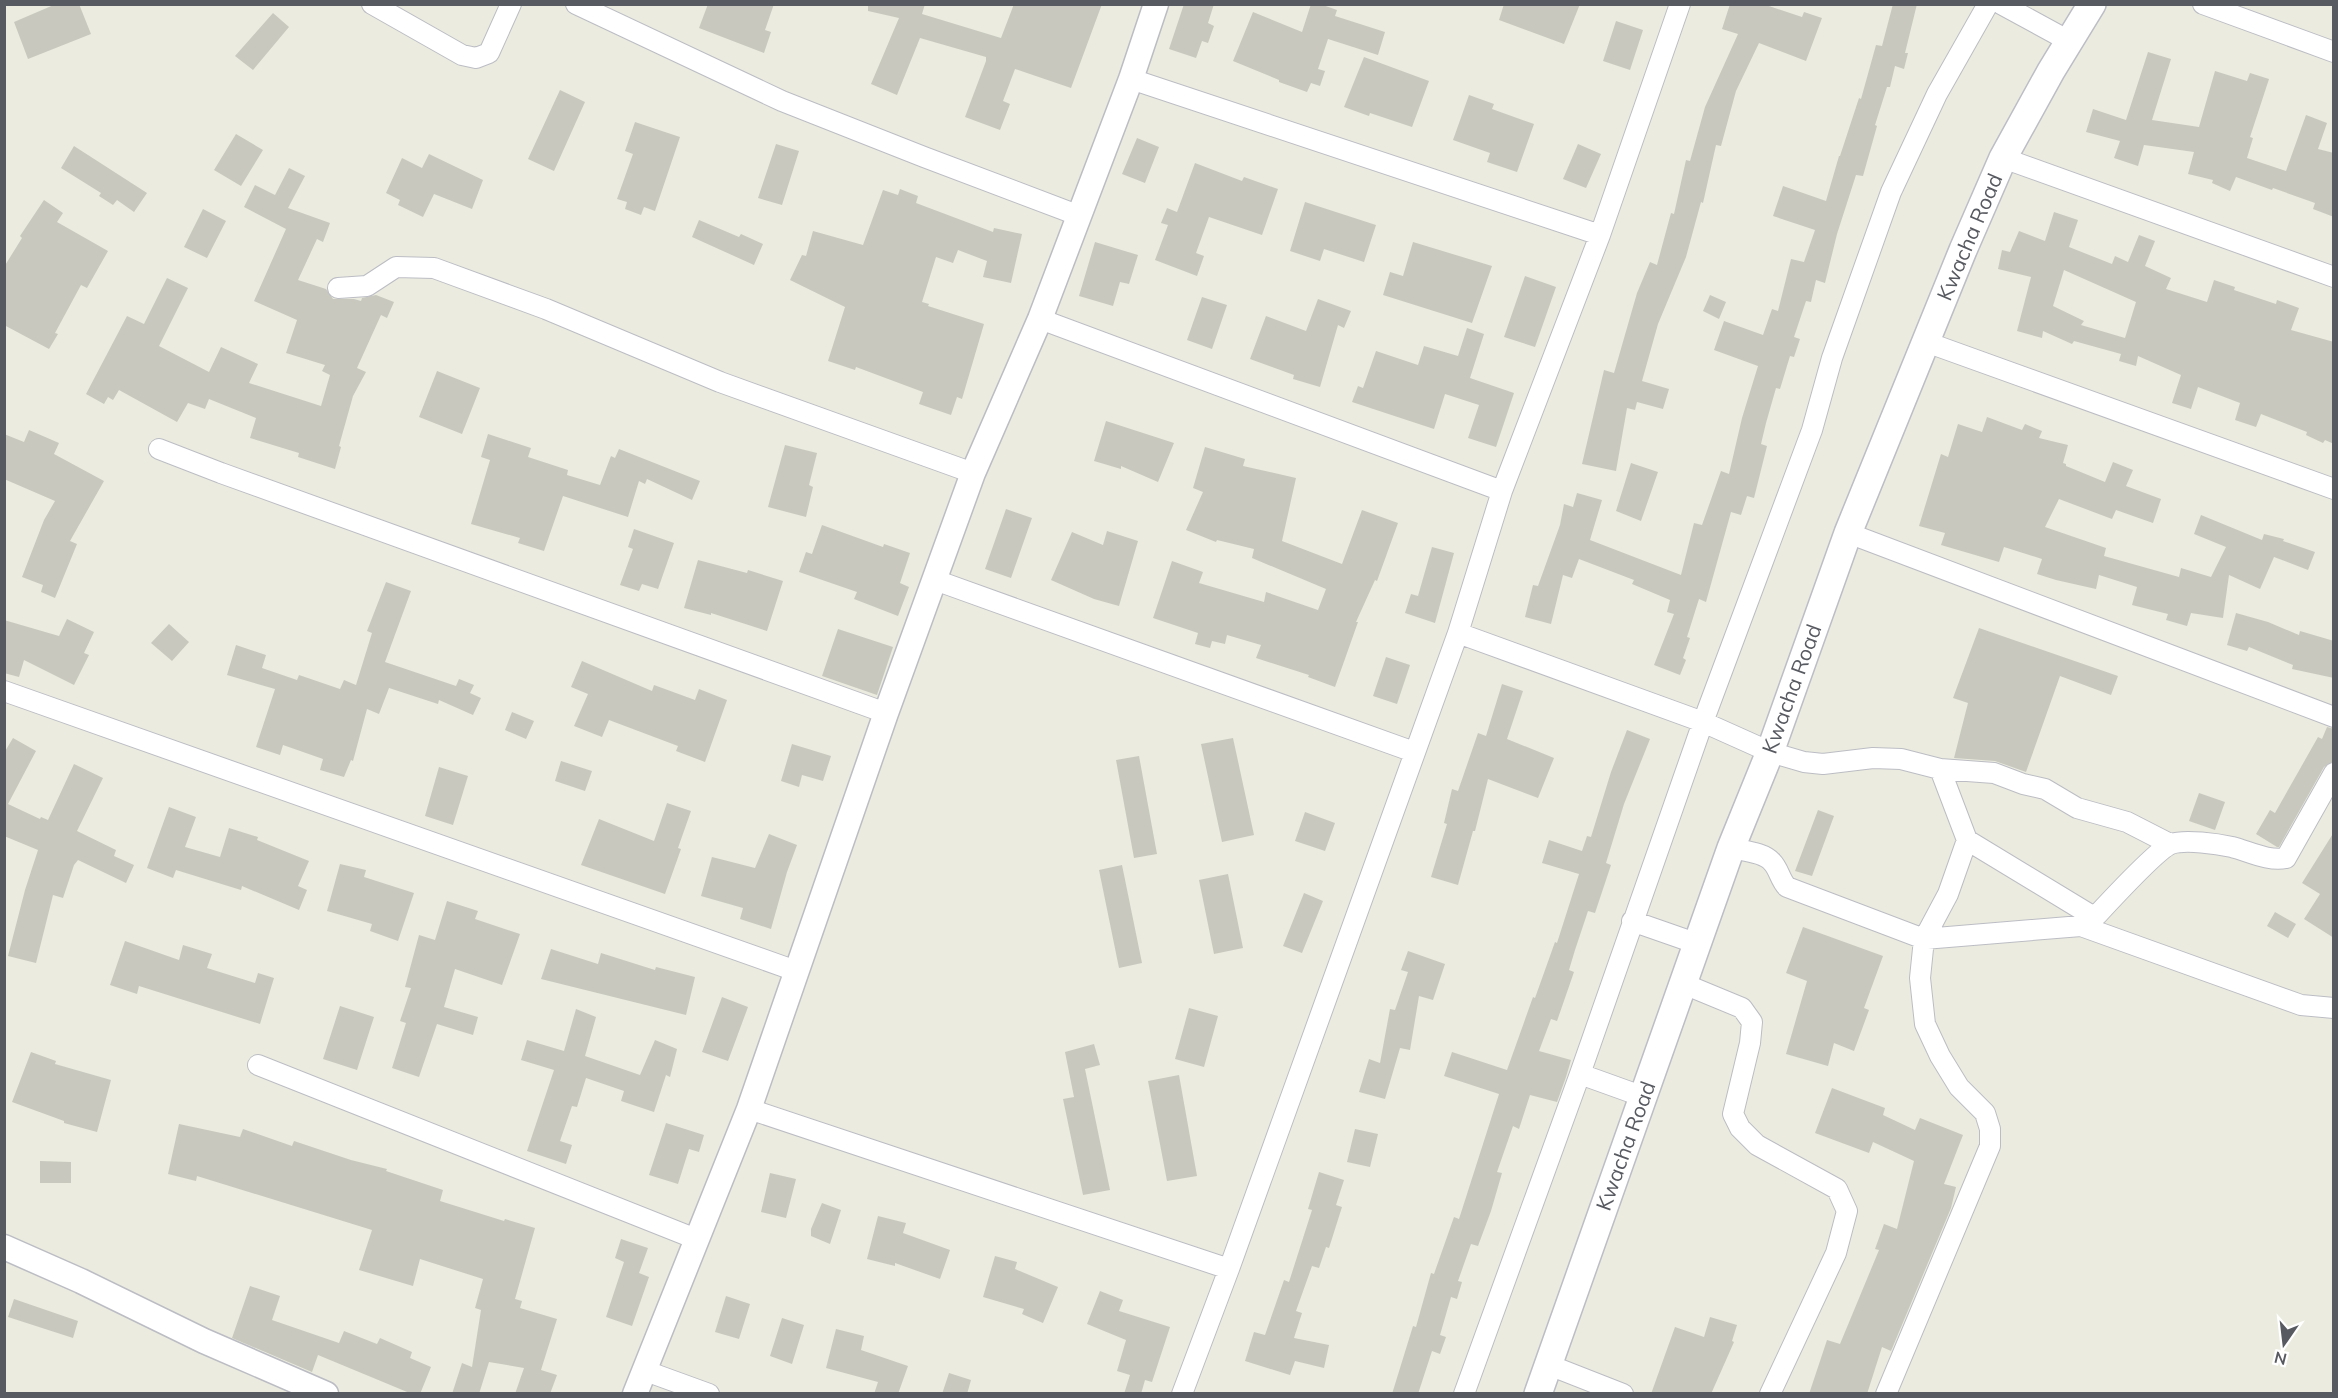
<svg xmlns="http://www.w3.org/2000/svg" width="2338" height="1398" viewBox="0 0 2338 1398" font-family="Mulish,sans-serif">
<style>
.building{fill:#c8c8bf;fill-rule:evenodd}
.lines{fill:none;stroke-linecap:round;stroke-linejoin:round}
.minor-casing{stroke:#bcbdc4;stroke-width:22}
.tertiary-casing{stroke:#bcbdc4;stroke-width:27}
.secondary-casing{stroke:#bcbdc6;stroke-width:30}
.minor{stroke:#fff;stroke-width:20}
.tertiary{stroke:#fff;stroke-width:24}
.secondary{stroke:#fff;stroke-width:27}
.labels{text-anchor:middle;stroke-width:4.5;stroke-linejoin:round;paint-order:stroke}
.street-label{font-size:21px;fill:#585a61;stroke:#fff}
</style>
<rect width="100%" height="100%" fill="#ebecdf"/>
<path class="building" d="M56,4H79L91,34L28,59L14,22Z
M708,4H774L765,30L771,32L764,53L699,28Z
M868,4H925L922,14L1001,38L1014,4H1102L1071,88L1015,69L1003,101L1010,104L1000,130L965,117L986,61V57L920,38L897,95L871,84L899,18L868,11Z
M1184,4H1214L1208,23L1214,26L1208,43L1202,41L1196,58L1169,49Z
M1311,4H1320L1337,10L1335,16L1385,32L1378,55L1328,39L1318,69L1325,71L1320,86L1311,83L1307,92L1279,82V80L1233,61L1253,12L1302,32Z
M1504,4H1580L1564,44L1499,20Z
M1730,4H1763L1802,17L1804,12L1822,18L1806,61L1759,43L1736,91L1721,146L1716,145L1703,203L1701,202L1686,257L1658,324L1642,381L1669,389L1663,409L1637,402L1635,410L1627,408L1616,471L1582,464L1604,370L1614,373L1637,293L1650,262L1657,265L1671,213L1674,214L1686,160L1690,161L1705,107L1738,34L1722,29Z
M1893,4H1917L1905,53H1908L1904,69L1895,66L1890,87H1887L1875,125L1877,126L1863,176L1856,175L1837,234L1825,283L1816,280L1811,302L1806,301L1794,337L1800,339L1794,357L1790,356L1780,389L1776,388L1766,423L1761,444L1767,446L1754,498L1747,496L1741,515L1731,512L1706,602L1699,599L1687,637L1690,638L1683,658L1686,660L1680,675L1654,665L1674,614L1667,612L1670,600L1632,584L1634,580L1579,559L1572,578L1563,575L1551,624L1525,617L1533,585L1538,586L1560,525L1564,504L1573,507L1577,493L1602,500L1590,540L1681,575L1694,523L1702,525L1721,471L1729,474L1742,418L1758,366L1714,350L1724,321L1763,335L1772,309L1778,311L1791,259L1804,262L1815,230L1773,216L1783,186L1826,201L1839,156H1840L1859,98L1861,99L1876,45L1882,46Z
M273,13L289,27L253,70L235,56Z
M1616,21L1643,30L1630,70L1603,61Z
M2148,52L2171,59L2152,120L2199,127L2215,71L2247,81L2250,73L2269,79L2250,137L2253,138L2247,158L2286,171L2306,115L2327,123L2318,149L2334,153V217L2313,209L2315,203L2273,188L2272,190L2236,177L2230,191L2212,183L2213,180L2188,174L2194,152L2144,145L2138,166L2114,158L2120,141L2086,132L2093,109L2126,120Z
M1364,57L1429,81L1412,127L1370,113L1369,116L1344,107Z
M560,90L585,102L554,171L528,159Z
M1469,95L1494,104L1492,109L1534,124L1517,172L1487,162L1490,153L1453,140Z
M635,122L680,137L655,211L644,207L641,215L625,209L627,202L617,199L633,154L625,151Z
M236,134L263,150L241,186L214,170Z
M1137,138L1159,147L1145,183L1122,174Z
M776,144L799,151L782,205L758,198Z
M1578,144L1601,154L1586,188L1563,179Z
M74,146L147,193L134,212L117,200L113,205L99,196L101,193L61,168Z
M429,154L483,180L472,209L434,194L423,217L398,205L400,200L386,193L402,158L422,168Z
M1195,163L1242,181L1244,177L1278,189L1262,235L1209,217L1196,253L1204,256L1197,276L1155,260L1168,225L1161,223L1167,208L1177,212Z
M289,168L305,176L288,208L330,223L323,242L317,239L298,280L326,289L333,299H354L361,301L362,298L376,295L394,302L387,318L381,315L357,368L366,372L353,396L339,446L341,447L335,469L298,457L299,453L250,438L256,418L209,399L205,409L188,403L177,422L119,390L113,400L108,397L104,404L86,394L127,316L144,324L167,278L188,288L159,346L209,372L221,347L258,364L249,383L321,406L330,375L322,371L325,365L286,353L297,320L254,301L286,229L244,207L255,185L275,195Z
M900,189L918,196L916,203L993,232L994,228L1022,234L1011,283L983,277L987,261L958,250L953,263L936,257L922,302L929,304L928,306L984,324L962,399L957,397L951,415L919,404L923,392L856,367L855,370L828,361L845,307L790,280L802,255L806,256L813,231L863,245L883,190L898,195Z
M44,200L63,213L57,222L108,251L87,288L81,285L55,333L58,334L49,349L4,325V267L22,238L20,236Z
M1305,202L1376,225L1364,262L1324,249L1320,261L1290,251Z
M203,209L226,221L207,258L184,247Z
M2054,212L2078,220L2069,247L2112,264L2115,256L2128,262L2139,235L2155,241L2145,266L2171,278L2166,289L2207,302L2214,280L2235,287L2234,290L2276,304L2277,300L2299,308L2291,330L2334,342V444L2325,440L2323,443L2306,435L2307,432L2261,414L2256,427L2235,420L2240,403L2198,387L2191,409L2172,403L2181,375L2138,356L2136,366L2119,361L2121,354L2074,341L2072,344L2043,331L2042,338L2017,331L2031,277L1998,269L2002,250L2010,252L2019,231L2045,241ZM2064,270L2136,302L2125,338L2081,325L2084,321L2053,306Z
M699,220L739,237L741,234L763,244L754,265L692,237Z
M1095,242L1138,255L1129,284L1120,282L1113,306L1079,296Z
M1413,242L1492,266L1472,323L1383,295L1390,272L1403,276Z
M1525,276L1556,287L1535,347L1504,337Z
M1710,295L1726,302L1719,319L1703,311Z
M1202,297L1227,305L1212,349L1187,340Z
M1318,299L1351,311L1344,328L1338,325L1320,387L1293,379L1294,375L1250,359L1266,316L1306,331Z
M1467,328L1484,334L1470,378L1514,393L1496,447L1468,438L1479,405L1445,394L1434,429L1352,402L1358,386L1363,388L1376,351L1418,365L1424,346L1458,356Z
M437,371L480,388L462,434L419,417Z
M1987,417L2022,430L2025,424L2042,431L2039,438L2068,445L2063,463L2066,464V466L2105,482L2113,462L2133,470L2126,486L2161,499L2153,523L2116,510L2112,519L2059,499L2045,527L2106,548L2104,556L2179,577L2181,568L2211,577L2226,547L2194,534L2201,515L2262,540L2264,534L2284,539L2283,541L2315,552L2308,570L2274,557L2260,589L2229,575L2223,618L2191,613L2187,626L2166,620L2168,614L2132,605L2137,587L2099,575L2096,589L2056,580L2037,574L2042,559L2004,547L1999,562L1941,545L1945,533L1919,526L1941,454L1948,457L1958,424L1982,432Z
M1106,421L1174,443L1158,482L1121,466V469L1094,461Z
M29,430L59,443L54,454L104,481L70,541L77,544L55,598L41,592L43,585L22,577L44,520L55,501L4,479V434L24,442Z
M488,434L531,448L528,457L568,470L567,475L600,485L611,456L615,458L619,449L700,481L692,500L647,479L645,484L639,481L628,517L563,496L544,551L518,543L520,538L471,524L490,460L481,457Z
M785,445L817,453L809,485L813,487L806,517L768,507Z
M1205,447L1245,459L1243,466L1296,478L1282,541L1342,564L1362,510L1398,523L1377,581L1375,580L1356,622H1358L1335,687L1308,677L1309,675L1256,658L1261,645L1227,635L1225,644L1212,641L1210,648L1195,644L1198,633L1153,618L1172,561L1203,572L1199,583L1264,602L1266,592L1318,610L1326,589L1252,558L1254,549L1217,540L1216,542L1186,530L1203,492L1193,488Z
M1631,463L1658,472L1641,521L1616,511Z
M1006,509L1032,518L1011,578L985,569Z
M822,525L883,547L884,544L910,553L900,583L909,587L898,616L854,599L857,592L799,572L806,552L812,554Z
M634,529L674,543L658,589L642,584L639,591L620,585L633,549L628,547Z
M1107,531L1138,541L1119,606L1094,599L1051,580L1072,532L1103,545Z
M1432,547L1454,553L1435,623L1405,613L1411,594L1418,596Z
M698,560L747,573L748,570L783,581L767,631L711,613V615L684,608Z
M386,582L411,591L385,662L456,686L459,679L474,685L470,693L481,698L473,715L439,700L438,704L389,688L379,714L367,709L353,761L351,760L344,777L320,770L323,759L283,745L280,755L256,747L275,689L227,675L236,645L266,655L262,668L297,680L299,675L340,689L344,680L356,685L372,633L367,631Z
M2236,613L2268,622L2299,635L2300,631L2334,641V678L2292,669L2293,665L2249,647L2247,651L2227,645Z
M67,619L94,632L84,653L89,655L74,685L24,660L19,677L4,673V620L59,636Z
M169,624L189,642L172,661L151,643Z
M1979,628L2118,676L2111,695L2060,676L2026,772L1995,761L1954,758L1968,703L1953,698Z
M838,629L893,647L877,695L822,676Z
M1386,657L1410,665L1397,704L1373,696Z
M582,661L652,691L654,685L695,700L699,689L727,700L705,762L676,751L678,746L609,720L602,737L574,726L588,694L571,687Z
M1502,684L1523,691L1507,739L1554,758L1538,798L1488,779L1475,831H1473L1458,885L1431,877L1447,824L1444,823L1452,789L1458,791L1478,733L1486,736Z
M512,712L534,721L526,739L505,730Z
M2327,727L2334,729V761L2324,767L2279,847H2277L2256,834L2270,810L2275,813L2318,737L2322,739Z
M1627,730L1650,739L1624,804L1606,863L1611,865L1595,913L1588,911L1575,950L1569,970L1574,972L1557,1021L1551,1019L1539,1051L1571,1060L1566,1077L1557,1102L1530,1095L1519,1129L1513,1126L1497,1172L1502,1173L1491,1211L1478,1246L1471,1244L1458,1281L1462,1282L1457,1299L1451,1297L1440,1335L1446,1337L1440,1354L1432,1351L1418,1394H1392L1413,1326L1416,1327L1431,1273L1434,1274L1454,1217L1459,1219L1499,1094L1444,1076L1452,1052L1507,1070L1533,997L1535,998L1555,942L1557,943L1579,874L1542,863L1549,840L1582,851L1587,836L1591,837L1611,772Z
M13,738L36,751L8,804L40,819L41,817L48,820L74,764L103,778L77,831L116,850L114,856L134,865L126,883L78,860L74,865L63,898L53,895L36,963L8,956L25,890L38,850L4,836V753Z
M1233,738L1254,835L1222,842L1201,744Z
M792,744L831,756L823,781L802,775L799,787L781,781Z
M1139,756L1157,854L1134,858L1116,760Z
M561,761L592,771L585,791L555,781Z
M439,767L468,776L453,825L425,816Z
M2199,793L2225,802L2215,830L2189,821Z
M667,803L691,811L678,848L681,849L665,894L581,865L599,819L654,841Z
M169,807L196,817L185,847L220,857L229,828L258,837L257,840L309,861L298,886L307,890L299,910L242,886L241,890L176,870L173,878L147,868Z
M1818,810L1834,816L1812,876L1795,871Z
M1305,812L1335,823L1325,851L1295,841Z
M2334,832V938L2304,919L2320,894L2302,883Z
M769,834L797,845L787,872L771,929L740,919L743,908L701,896L712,857L755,868Z
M340,864L366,870L364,877L414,893L398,941L370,931L372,924L327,911Z
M1122,865L1142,963L1119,968L1099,870Z
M1228,874L1243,948L1214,954L1199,880Z
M1304,893L1323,901L1302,953L1283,946Z
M447,901L478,911L475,919L520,934L502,985L455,969L444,1007L478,1017L473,1035L437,1024L419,1077L392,1068L406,1023L400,1021L411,988L405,987L419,935L435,940Z
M2275,912L2296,924L2288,938L2267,926Z
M1803,927L1883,956L1864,1008L1869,1010L1854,1051L1834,1043L1828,1066L1786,1054L1807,981L1786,973Z
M125,941L179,960L183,945L212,954L207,968L255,983L258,973L274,978L260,1024L139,986L137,994L110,985Z
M551,949L598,964L601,953L655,970L656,967L695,977L686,1015L541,979Z
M1408,951L1445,964L1433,1000L1419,996L1410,1050L1400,1048L1385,1099L1359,1092L1369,1059L1380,1063L1390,1009L1395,1010L1408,972L1401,970Z
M722,997L748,1007L728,1061L702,1052Z
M340,1006L374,1017L357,1070L323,1059Z
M1189,1008L1218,1016L1204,1067L1175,1059Z
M576,1009L596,1017L585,1056L640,1075L655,1040L677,1049L670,1077L666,1075L654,1112L621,1101L624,1091L586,1078L577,1107L572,1106L560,1141L572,1145L566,1164L527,1151L554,1070L521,1060L527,1040L564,1051Z
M1094,1044L1100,1065L1085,1069L1110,1190L1083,1195L1063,1099L1074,1097L1065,1052Z
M31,1052L56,1061L55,1064L111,1080L97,1132L64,1123V1121L12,1102Z
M1179,1075L1197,1176L1167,1181L1148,1081Z
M1832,1088L1885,1108L1883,1115L1915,1130L1920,1118L1963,1135L1944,1184L1956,1187L1951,1208L1891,1351L1882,1347L1867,1394H1809L1827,1340L1840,1344L1879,1250L1875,1249L1884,1224L1897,1229L1914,1161L1873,1142L1869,1153L1815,1133Z
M666,1123L704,1135L699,1152L689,1149L678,1184L649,1175Z
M179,1124L240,1137L243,1129L292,1146L294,1141L351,1160L387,1169L386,1171L443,1190L440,1201L504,1221L505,1219L535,1228L515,1299L522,1301L520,1308L557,1319L541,1370L557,1375L550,1394H515L524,1368L489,1362L479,1394H452L462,1363L472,1367L481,1310L475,1308L483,1279L420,1259L413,1286L359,1270L372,1230L197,1176L196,1181L168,1174Z
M1355,1129L1378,1134L1370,1167L1347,1162Z
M40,1161L71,1162V1183H40Z
M1319,1172L1344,1180L1336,1205L1342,1207L1329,1248L1326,1247L1319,1268L1312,1266L1296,1311L1302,1313L1294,1338L1329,1345L1324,1368L1295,1361L1290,1375L1245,1361L1254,1332L1265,1335L1284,1280L1289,1282L1312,1210L1308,1209Z
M770,1173L796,1179L786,1218L761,1212Z
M822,1203L841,1210L830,1244L811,1236V1229Z
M878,1216L906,1223L903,1233L950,1250L940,1279L895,1263V1266L867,1259Z
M621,1239L648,1248L639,1273L649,1277L632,1326L606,1317L624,1262L615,1258Z
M995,1256L1017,1262L1015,1269L1058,1287L1043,1323L1022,1314L1024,1309L983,1297Z
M250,1286L280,1296L272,1320L339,1343L344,1331L377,1344L380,1338L412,1352L410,1358L431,1367L420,1394H412L318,1355L312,1372L232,1338Z
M1100,1291L1123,1300L1119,1311L1170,1327L1152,1382L1145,1380L1141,1394H1124L1130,1375L1117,1371L1126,1340L1087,1324Z
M726,1296L750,1304L739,1339L715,1332Z
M14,1299L78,1321L73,1338L8,1317Z
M1710,1317L1737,1325L1732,1341L1734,1342L1711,1394H1651L1675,1327L1704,1337Z
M782,1318L804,1325L792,1364L770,1356Z
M836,1329L864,1336L861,1350L908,1366L898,1394H874L878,1382L826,1368Z
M949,1373L971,1380L967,1394H942Z"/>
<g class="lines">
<defs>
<path id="minor" d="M372,4L462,55L476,58L489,53L511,4
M576,4L782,101L924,157L1080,216
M2001,4L2069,41
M2203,4L2334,52
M1131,79L1600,235
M2003,158L2334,277
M338,288L367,286L396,267L434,268L546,309L720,382L973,473
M1040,319L1502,491
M1926,342L2334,489
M159,449L221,473L886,713
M1848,533L2334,717
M935,580L1414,752
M1458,633L1703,722L1770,752L1804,762L1823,764L1873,758L1901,759L1940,769L1994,773L2023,784L2045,789L2077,808L2127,822L2170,844
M4,691L796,971
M1967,840L2089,914L2097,915C2110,901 2157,850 2171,844C2185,839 2218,844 2232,847C2248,851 2269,862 2286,858L2334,773
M1731,848C1743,851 1764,852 1772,862C1779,869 1780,880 1787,887L1924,939L2081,926L2301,1005L2334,1008
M1632,921L1698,944
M1684,984L1742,1008L1752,1022L1750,1043L1733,1114L1740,1128L1757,1145L1837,1189L1847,1211L1836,1253L1770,1394
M258,1065L696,1239
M1580,1074L1644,1097
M749,1109L1229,1269
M1549,1365L1623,1394
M643,1370L709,1394
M1182,1394L1229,1269L1458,633L1502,491L1600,235L1680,4
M1464,1394L1580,1074L1703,722L1812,430L1832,358L1891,192L1937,94L1988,4
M1886,1394L1990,1146V1129L1985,1113L1959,1087L1940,1056L1925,1024L1920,978L1924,939L1948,894L1967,840L1940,769"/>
<path id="tertiary" d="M4,1247L81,1281L204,1341L326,1394
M635,1394L749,1109L886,713L973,473L1040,319L1131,79L1156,4"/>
<path id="secondary" d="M1538,1394L1731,848L1770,752L1848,533L1963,250L2003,158L2051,71L2092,4"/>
</defs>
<use href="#minor" class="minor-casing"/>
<use href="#tertiary" class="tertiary-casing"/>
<use href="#secondary" class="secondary-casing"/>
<use href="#minor" class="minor"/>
<use href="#tertiary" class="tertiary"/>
<use href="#secondary" class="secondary"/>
</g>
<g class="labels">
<g class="street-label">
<text transform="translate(1970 237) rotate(-67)" y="7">Kwacha Road</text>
<text transform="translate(1792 689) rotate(-70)" y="7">Kwacha Road</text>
<text transform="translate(1626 1146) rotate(-70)" y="7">Kwacha Road</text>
</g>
</g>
<rect width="2338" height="1398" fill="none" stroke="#585a61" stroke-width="12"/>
<g transform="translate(2284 1344) rotate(194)" stroke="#ffffff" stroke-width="4.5" paint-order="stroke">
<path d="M0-4.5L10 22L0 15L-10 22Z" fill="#585a61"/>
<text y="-9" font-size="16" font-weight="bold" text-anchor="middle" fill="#585a61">N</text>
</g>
</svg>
